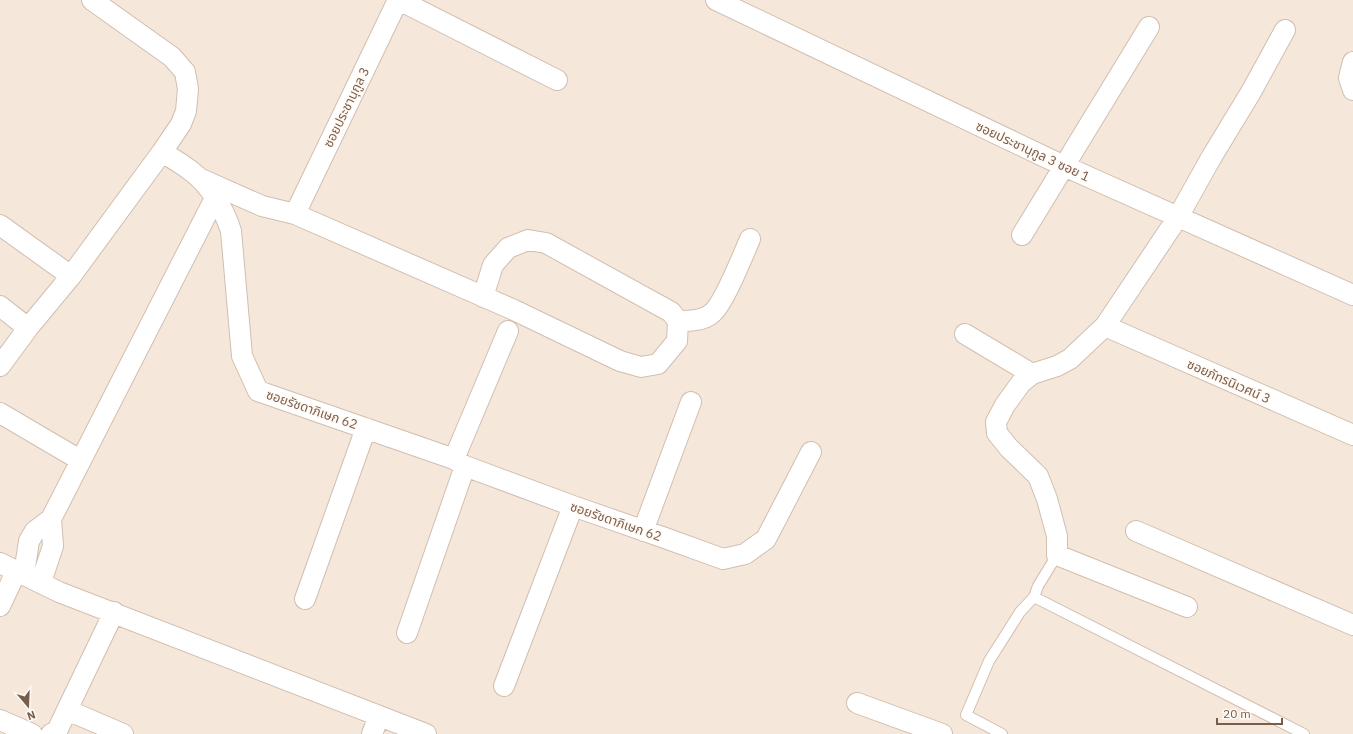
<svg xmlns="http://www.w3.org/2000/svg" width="1353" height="734" viewBox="0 0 1353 734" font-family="'IBM Plex Sans','Noto Sans Thai',sans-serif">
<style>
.residential{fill:#f5e8da}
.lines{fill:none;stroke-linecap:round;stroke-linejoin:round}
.lane-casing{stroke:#d1beb0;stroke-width:12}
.street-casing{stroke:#d1beb0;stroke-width:22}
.lane{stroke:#fff;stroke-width:10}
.street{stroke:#fff;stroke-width:20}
.labels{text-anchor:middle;stroke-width:3;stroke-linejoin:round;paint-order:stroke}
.street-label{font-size:13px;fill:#7a5c4d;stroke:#fffaf3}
</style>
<rect width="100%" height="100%" fill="#fdf6ec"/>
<path class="residential" d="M0,0H1353V734H0Z"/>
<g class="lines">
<defs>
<path id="lane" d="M1034,597L1304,734
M1002,734L966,715L989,661L1020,612L1034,597L1038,586L1057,555"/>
<path id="street" d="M92,0L172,57L185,72L188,89L186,111L181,124L162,152C172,158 182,164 191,171C210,185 224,209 231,231L242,356L258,391L454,459L465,466L573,506L665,538L723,559L745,554L766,539L811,452
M399,0L557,80
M716,0L1064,166L1353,295
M1353,62L1349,78L1353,90
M201,179L262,206L295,214L514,310L620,361L641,367L658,364L677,341L678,321C689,321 702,321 711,314C723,306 743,255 750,239
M295,214L398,0
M0,225L71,276
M1022,235L1149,27
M483,297L493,265L508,248L528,240L546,243L671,312L678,321
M0,306L28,328
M1105,326L1353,435
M965,334L1032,374
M0,366L28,328L71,276L162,152
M0,413L80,460
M454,459L508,331
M643,531L691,402
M1136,531L1353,625
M0,563L59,592L426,734
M24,574L29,541L35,531L51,519L215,198
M41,582L53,546L51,519
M305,599L366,428
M0,606L17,570
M1187,607L1057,555V536L1047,499L1038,476L1009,448L997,433L996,422L1005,405L1021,383L1032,374L1057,366L1070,359L1105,326L1178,217L1211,158L1251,92L1285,30
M407,633L465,466
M504,686L573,506
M857,703L942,734
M67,710L123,734
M0,720L32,734
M51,734L57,731L67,710L114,612
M372,734L379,716"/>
</defs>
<use href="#lane" class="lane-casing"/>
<use href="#street" class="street-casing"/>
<use href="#lane" class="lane"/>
<use href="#street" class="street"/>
</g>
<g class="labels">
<g class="street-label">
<text transform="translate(346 107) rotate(-64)" y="5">ซอยประชานุกูล 3</text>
<text transform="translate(1033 151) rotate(25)" y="5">ซอยประชานุกูล 3 ซอย 1</text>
<text transform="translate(1229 381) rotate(24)" y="5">ซอยภัทรนิเวศน์ 3</text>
<text transform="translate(312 409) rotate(19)" y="5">ซอยรัชดาภิเษก 62</text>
<text transform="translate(616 521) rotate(19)" y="5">ซอยรัชดาภิเษก 62</text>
</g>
</g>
<g transform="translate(28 706) rotate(161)" stroke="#fffaf3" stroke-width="3" paint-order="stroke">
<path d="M0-3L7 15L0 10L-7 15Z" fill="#7a5c4d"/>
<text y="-6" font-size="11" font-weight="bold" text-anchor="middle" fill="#7a5c4d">N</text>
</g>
<path d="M1217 718v6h65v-6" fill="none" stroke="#7a5c4d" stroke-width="2"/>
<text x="1223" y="718" font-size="12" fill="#7a5c4d" stroke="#fffaf3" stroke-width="3" paint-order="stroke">20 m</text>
</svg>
